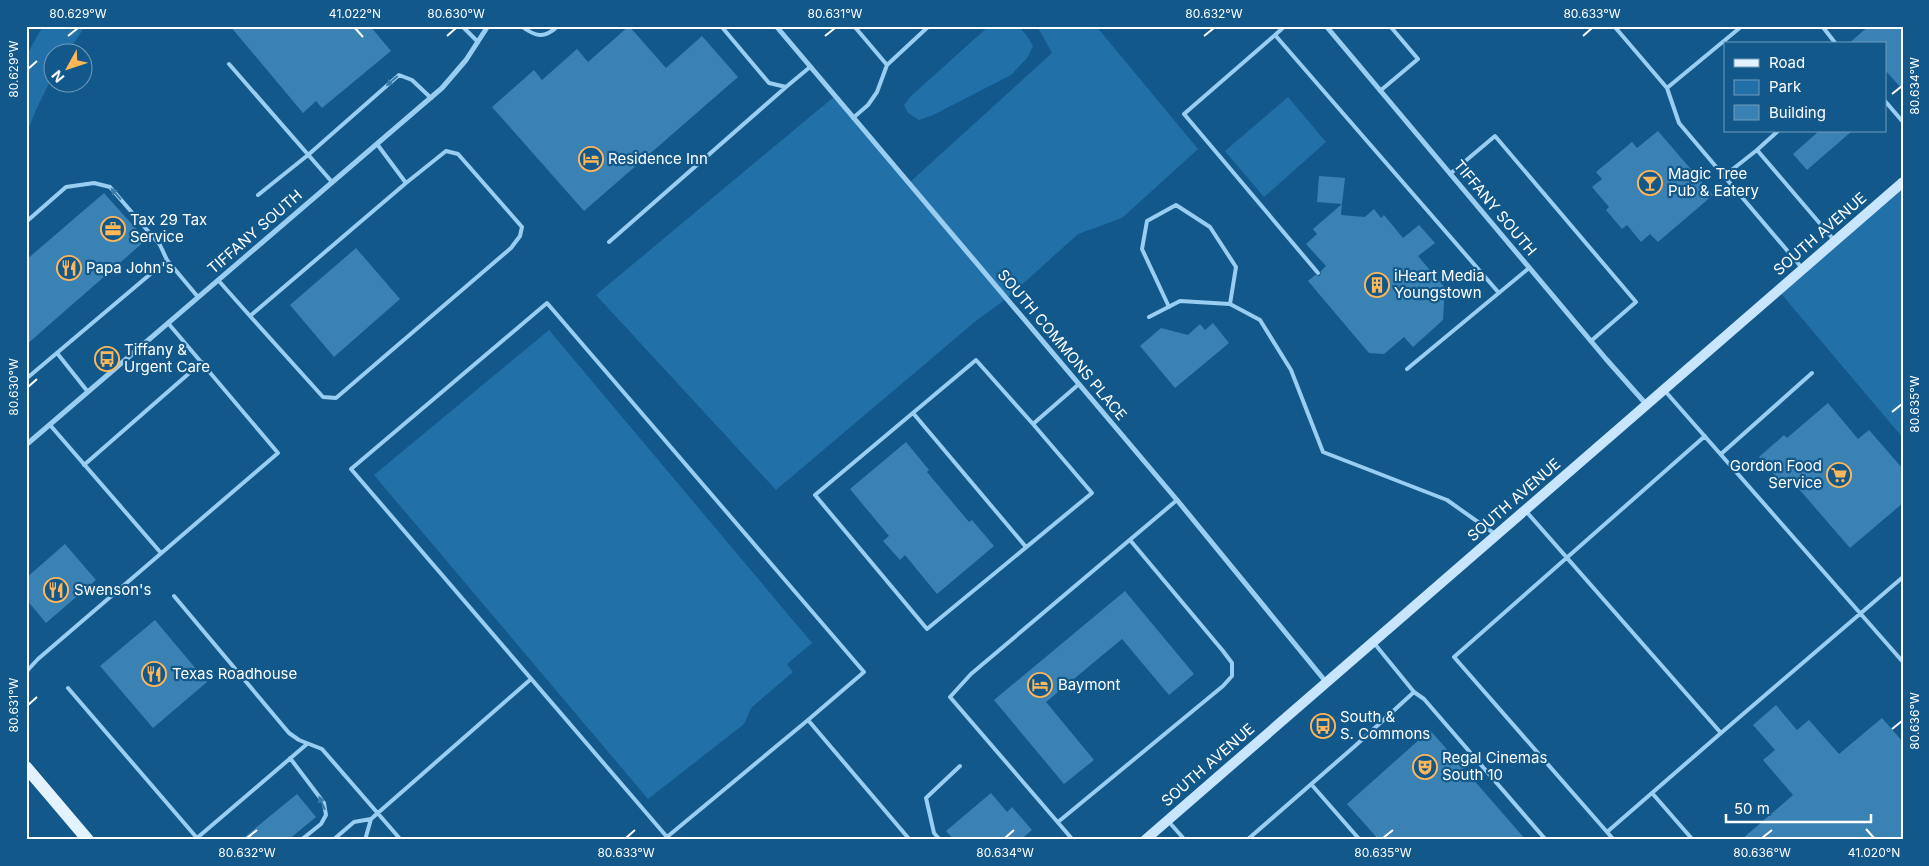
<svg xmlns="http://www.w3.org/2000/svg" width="1929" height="866" viewBox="0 0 1929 866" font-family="Inter,sans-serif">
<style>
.green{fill:#2171a8}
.building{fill:#3b82b4}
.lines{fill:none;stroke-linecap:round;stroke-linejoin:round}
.service{stroke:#99cdf1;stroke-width:4}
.minor{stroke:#99cdf1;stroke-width:5}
.secondary{stroke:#c7e5fc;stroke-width:10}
.primary{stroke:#e3f2ff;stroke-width:12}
.oneway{fill:#3a7baa}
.ticks{fill:none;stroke:#fff;stroke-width:2}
.labels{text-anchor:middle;stroke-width:4.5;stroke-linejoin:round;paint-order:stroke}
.poi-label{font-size:15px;fill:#fff;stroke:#12588b;text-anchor:start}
.street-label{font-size:15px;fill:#fff;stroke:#12588b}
.neatline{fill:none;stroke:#fff;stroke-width:2}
.ticks-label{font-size:12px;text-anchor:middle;fill:#fff}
</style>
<rect width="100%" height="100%" fill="#12588b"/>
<path class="green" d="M43,26H85L68,52H52V77L35,112L26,135V56Z
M989,26C1017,26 1018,20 1033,46L1027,58L1011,75L933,115L919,120L908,113L904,105L911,96Z
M1037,26H1096L1198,149L1122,218L1078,234L1006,299L977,320L776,490L596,295L835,96L909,183L1052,53Z
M1288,97L1326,142L1264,197L1225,151Z
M1903,182V438L1778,290Z
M549,330L812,643L787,664L793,672L751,708L744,724L648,799L374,475Z"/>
<path class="building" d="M230,26H370L391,51L322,108L316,101L303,113Z
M629,26L666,68L702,36L738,77L584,211L492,107L534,70L542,80L577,49L588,62Z
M1869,26H1903V90L1885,70V44H1848Z
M1658,131L1713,195L1658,242L1650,234L1641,242L1627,225L1622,229L1606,210L1609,207L1592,187L1602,179L1596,172L1632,142L1637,148Z
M1819,131H1852L1807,170L1793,154Z
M1319,176L1345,178L1342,204L1317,202Z
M104,193L146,240L26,345V260Z
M1342,204L1341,215L1365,217L1374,209L1381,218L1384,215L1403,238L1419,225L1435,243L1418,256L1445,288L1443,320L1413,347L1404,337L1384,354L1369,353L1308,281L1315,275L1320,276L1321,271L1326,266L1306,244L1317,234L1313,229Z
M356,248L400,299L334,357L290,305Z
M1213,323L1229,343L1175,388L1140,346L1161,328L1188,335L1200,324L1205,330Z
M1828,403L1858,439L1869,430L1903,469V503L1850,548L1792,481L1785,487L1759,457L1784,435L1787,438Z
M906,442L929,470L927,472L969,522L972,520L994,546L937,594L905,555L900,560L883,541L889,536L850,489Z
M65,544L96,580L46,623L26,599V578Z
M1125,591L1194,674L1169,695L1122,639L1046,702L1094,760L1064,784L994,700Z
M155,620L207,682L153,728L100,666Z
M1776,705L1797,730L1809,720L1839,754L1882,718L1903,742V840H1741L1793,795L1763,760L1775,750L1753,725Z
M1430,730L1526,840H1379L1347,804Z
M991,793L1007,812L1012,807L1032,830L1020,840H954L946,831Z
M297,794L316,817L288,840H241Z"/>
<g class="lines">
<path class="service" d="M462,26L478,42
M521,26C536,37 544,39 558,26
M721,26L769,83L786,87L810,67
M854,26L887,65
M1285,26L1275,35L1499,293
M1614,26L1667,88L1679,123L1802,268
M1822,26L1836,44
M1275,35L1184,114L1318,273
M229,64L332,182
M1667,88L1742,26
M1380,91L1418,59L1390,26
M1885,101L1903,122
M853,118L868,105L877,92L887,65L929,26
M1778,131L1757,150L1834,240
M1450,174L1495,136L1636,302L1591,341
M1724,176L1757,150
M258,195L308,155L399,75L412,80L431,98
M26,222L66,187L94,183L110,187L160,245L167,260L198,297
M609,242L786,87
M218,280L250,316L406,183L377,144
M1169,307L1142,249L1147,221L1176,205L1210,227L1236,267L1230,304
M250,316L323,397L336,398L511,248L520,236L522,227L458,154L446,151L406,183
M1149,317L1180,301L1230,304L1260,320L1291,370L1323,452L1447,500L1495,534
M57,353L88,392
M1407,369L1529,268
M26,379L167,260
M1665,391L1903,662
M913,413L1026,547
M1033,424L1092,493L927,629L815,495L976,360L1033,424L1079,384
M50,425L161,553
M1721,454L1812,373
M84,465L202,362
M1525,510L1721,733L1607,832
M174,596L289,733L299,740L322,749L401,840
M26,672L38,659L278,453L168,323
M68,688L197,838L307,744
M1414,692L1424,699L1546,840
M808,720L864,672L547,303L351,469L667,837L808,720L910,840
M1721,733L1903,577
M290,758L324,803L326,815L321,824L301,840
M1311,784L1360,840
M1652,793L1693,840
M1058,822L1223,686L1232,676V663L1223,651L1130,540
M1169,822L1185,840
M333,840L354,822L371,819L531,679
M365,840L371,819
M940,840L934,833L926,798L960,766
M1073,840L950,697L971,674L1177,500
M1247,840L1355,746L1414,692L1374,643
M1614,840L1454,657L1705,436"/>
<path class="minor" d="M776,26L1177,500L1326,682
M1326,26L1606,359L1646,404
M26,445L442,88L466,60L488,26"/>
<path class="secondary" d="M1145,840L1903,182"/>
<path class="primary" d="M26,767L88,840"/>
</g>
<defs><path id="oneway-solid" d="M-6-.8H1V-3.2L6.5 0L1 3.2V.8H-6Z" transform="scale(1.25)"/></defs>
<g class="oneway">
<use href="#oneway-solid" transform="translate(392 81) rotate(139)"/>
<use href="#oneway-solid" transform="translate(116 194) rotate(-131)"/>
<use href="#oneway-solid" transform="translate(322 803) rotate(-114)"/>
</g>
<path class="ticks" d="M355,28L363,37M68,36L78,28M447,36L456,28M825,36L835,28M1204,36L1214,28M1583,36L1592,28M28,69L37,61M1892,94L1902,86M28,387L37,379M1892,412L1902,404M28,705L37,697M1892,729L1902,721M1866,829L1874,838M247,838L257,830M626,838L635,830M1005,838L1014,830M1383,838L1393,830M1762,838L1772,830"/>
<defs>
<symbol id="hotel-ring" viewBox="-11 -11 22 22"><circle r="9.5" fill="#12588b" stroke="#ffb759" stroke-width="1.5"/><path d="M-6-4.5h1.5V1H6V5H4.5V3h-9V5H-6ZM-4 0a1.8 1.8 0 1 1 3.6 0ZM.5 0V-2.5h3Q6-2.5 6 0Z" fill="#ffb759"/></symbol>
<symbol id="bar-ring" viewBox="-11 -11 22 22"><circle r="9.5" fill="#12588b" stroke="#ffb759" stroke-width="1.5"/><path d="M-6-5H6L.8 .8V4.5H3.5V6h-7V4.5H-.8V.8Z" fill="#ffb759"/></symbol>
<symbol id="office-ring" viewBox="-11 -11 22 22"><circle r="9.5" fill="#12588b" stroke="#ffb759" stroke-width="1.5"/><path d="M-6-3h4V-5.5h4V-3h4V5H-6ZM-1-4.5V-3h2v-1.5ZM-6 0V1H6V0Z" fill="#ffb759"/></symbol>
<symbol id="restaurant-ring" viewBox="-11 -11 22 22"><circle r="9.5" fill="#12588b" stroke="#ffb759" stroke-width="1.5"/><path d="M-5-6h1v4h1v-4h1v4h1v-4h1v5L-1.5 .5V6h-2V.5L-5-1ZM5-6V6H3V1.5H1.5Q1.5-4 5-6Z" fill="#ffb759"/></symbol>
<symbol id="building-ring" viewBox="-11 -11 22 22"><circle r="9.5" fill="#12588b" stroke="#ffb759" stroke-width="1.5"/><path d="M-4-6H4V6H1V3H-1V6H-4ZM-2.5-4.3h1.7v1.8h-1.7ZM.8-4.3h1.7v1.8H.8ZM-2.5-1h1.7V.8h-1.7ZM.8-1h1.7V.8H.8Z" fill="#ffb759"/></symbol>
<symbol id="bus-ring" viewBox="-11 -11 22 22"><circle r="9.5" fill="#12588b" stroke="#ffb759" stroke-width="1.5"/><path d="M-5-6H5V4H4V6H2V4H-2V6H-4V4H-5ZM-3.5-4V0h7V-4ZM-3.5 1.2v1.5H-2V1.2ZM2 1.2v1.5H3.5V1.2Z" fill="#ffb759"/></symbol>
<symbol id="supermarket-ring" viewBox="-11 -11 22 22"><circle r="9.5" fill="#12588b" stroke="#ffb759" stroke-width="1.5"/><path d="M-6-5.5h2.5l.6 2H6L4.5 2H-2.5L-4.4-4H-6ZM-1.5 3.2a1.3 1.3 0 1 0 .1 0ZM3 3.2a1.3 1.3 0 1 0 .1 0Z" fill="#ffb759"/></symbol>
<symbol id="theatre-ring" viewBox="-11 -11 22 22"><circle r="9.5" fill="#12588b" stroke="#ffb759" stroke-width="1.5"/><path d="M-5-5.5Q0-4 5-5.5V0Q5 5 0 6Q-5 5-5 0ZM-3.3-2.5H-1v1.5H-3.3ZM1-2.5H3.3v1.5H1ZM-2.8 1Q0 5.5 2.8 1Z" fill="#ffb759"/></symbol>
</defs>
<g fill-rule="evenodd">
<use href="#hotel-ring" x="577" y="145" width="28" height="28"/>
<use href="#bar-ring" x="1636" y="169" width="28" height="28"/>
<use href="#office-ring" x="99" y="215" width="28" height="28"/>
<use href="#restaurant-ring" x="55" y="254" width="28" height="28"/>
<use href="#building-ring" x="1363" y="271" width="28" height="28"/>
<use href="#bus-ring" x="93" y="345" width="28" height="28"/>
<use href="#supermarket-ring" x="1825" y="461" width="28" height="28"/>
<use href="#restaurant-ring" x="42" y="576" width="28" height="28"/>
<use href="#restaurant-ring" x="140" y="660" width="28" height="28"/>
<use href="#hotel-ring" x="1026" y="671" width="28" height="28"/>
<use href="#bus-ring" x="1309" y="712" width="28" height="28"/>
<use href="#theatre-ring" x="1411" y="753" width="28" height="28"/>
</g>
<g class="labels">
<g class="poi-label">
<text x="608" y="164">Residence Inn</text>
<text x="1668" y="179">Magic Tree<tspan x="1668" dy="17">Pub &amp; Eatery</tspan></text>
<text x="130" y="225">Tax 29 Tax<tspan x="130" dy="17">Service</tspan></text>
<text x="86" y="273">Papa John's</text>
<text x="1394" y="281">iHeart Media<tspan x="1394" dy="17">Youngstown</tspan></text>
<text x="124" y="355">Tiffany &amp;<tspan x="124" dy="17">Urgent Care</tspan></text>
<text x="1822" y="471" text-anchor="end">Gordon Food<tspan x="1822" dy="17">Service</tspan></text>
<text x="74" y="595">Swenson's</text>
<text x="172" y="679">Texas Roadhouse</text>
<text x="1058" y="690">Baymont</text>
<text x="1340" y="722">South &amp;<tspan x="1340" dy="17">S. Commons</tspan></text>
<text x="1442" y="763">Regal Cinemas<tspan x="1442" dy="17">South 10</tspan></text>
</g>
<g class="street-label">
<text transform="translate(1495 208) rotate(50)" y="5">TIFFANY SOUTH</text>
<text transform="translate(255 232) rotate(-41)" y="5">TIFFANY SOUTH</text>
<text transform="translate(1820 234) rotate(-41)" y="5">SOUTH AVENUE</text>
<text transform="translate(1062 345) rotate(50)" y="5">SOUTH COMMONS PLACE</text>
<text transform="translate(1514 500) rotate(-41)" y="5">SOUTH AVENUE</text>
<text transform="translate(1208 765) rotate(-41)" y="5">SOUTH AVENUE</text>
</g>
</g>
<rect width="1929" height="866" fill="none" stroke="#12588b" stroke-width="55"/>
<rect x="1724" y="42" width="162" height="90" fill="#12588b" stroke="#719bb9"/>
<rect x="1734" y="59" width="25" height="8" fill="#e3f2ff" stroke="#719bb9"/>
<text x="1769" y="68" font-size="15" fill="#ffffff">Road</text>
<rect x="1734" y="80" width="25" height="15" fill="#2171a8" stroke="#719bb9"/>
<text x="1769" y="92" font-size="15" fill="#ffffff">Park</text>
<rect x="1734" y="105" width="25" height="15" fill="#3b82b4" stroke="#719bb9"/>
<text x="1769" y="118" font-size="15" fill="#ffffff">Building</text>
<g transform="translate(68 68) rotate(230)"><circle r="24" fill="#12588b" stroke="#719bb9"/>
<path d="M0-4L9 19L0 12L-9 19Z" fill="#ffb759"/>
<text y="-8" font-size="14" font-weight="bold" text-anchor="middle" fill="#ffffff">N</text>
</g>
<path d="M1726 814v8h145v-8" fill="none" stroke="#ffffff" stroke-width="2.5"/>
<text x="1734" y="814" font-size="15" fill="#ffffff" stroke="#12588b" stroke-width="4" paint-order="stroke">50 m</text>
<rect x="28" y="28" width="1874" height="810" class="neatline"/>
<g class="ticks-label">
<text x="78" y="18">80.629°W</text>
<text x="355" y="18">41.022°N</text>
<text x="456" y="18">80.630°W</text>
<text x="835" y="18">80.631°W</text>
<text x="1214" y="18">80.632°W</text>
<text x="1592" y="18">80.633°W</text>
<text transform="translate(14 69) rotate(-90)" y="4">80.629°W</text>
<text transform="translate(1915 86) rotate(-90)" y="4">80.634°W</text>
<text transform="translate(14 387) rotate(-90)" y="4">80.630°W</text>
<text transform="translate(1915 404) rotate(-90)" y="4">80.635°W</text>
<text transform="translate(14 705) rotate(-90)" y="4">80.631°W</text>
<text transform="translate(1915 721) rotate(-90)" y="4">80.636°W</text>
<text x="247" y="857">80.632°W</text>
<text x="626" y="857">80.633°W</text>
<text x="1005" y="857">80.634°W</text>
<text x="1383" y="857">80.635°W</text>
<text x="1762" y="857">80.636°W</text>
<text x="1874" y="857">41.020°N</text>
</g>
</svg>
